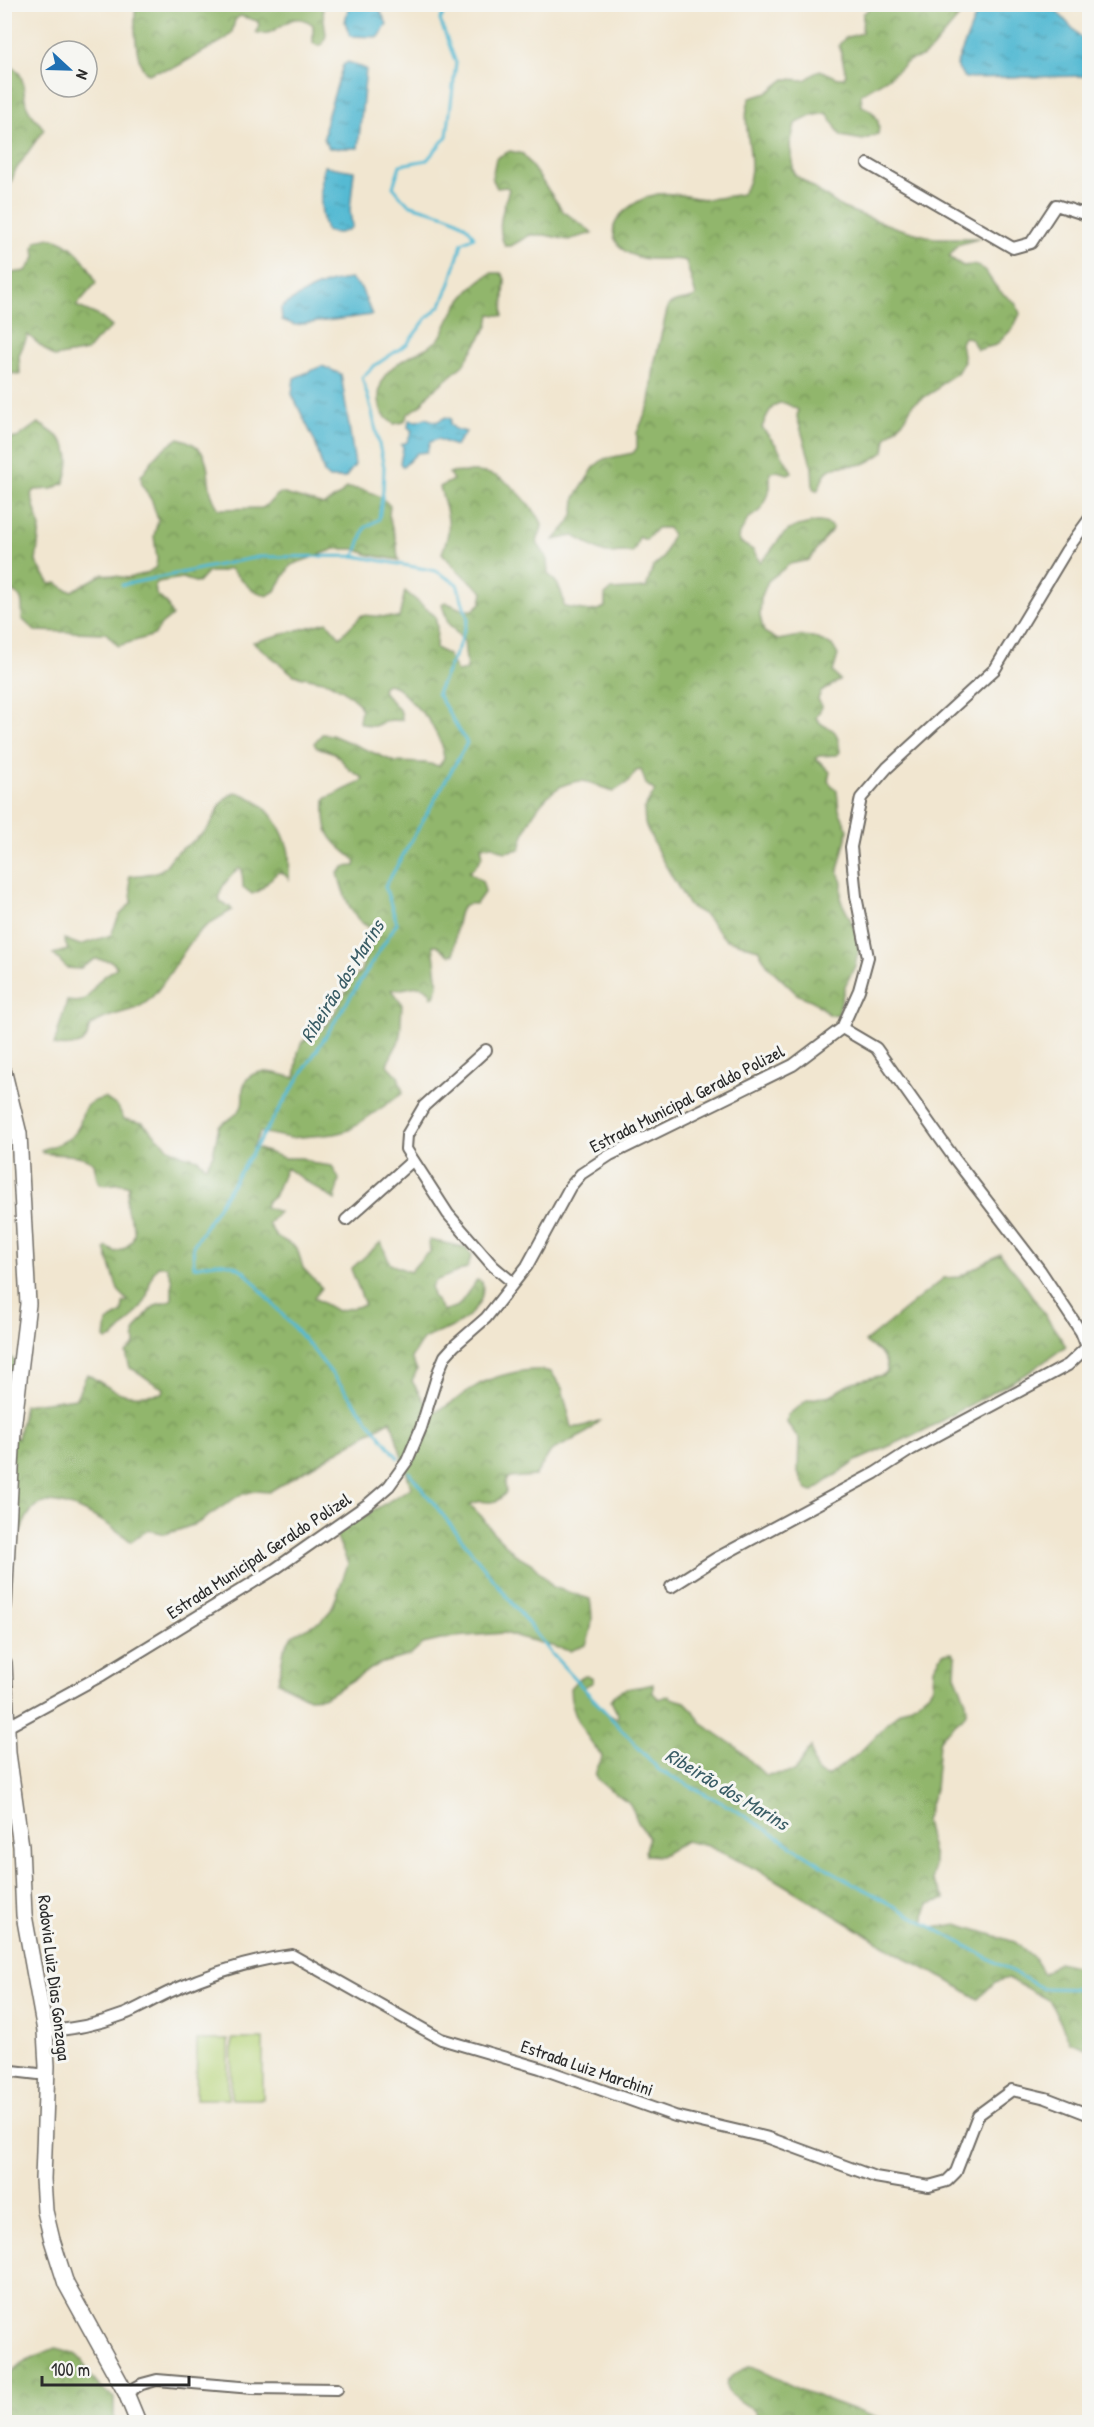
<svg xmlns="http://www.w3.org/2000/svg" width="1094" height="2427" viewBox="0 0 1094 2427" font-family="'Patrick Hand',sans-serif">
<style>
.forest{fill:url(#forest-crowns);stroke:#5e704c;stroke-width:1.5}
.garden{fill:#b7d57c;stroke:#718054;stroke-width:1.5}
.water{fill:url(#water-ripples);stroke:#40727f;stroke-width:1.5}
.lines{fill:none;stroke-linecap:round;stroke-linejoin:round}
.stream{stroke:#55bad3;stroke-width:3}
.street-casing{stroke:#706c65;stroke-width:14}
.secondary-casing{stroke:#706c65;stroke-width:18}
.street{stroke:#fff;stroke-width:10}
.secondary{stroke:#fff;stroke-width:15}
.labels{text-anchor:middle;stroke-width:6;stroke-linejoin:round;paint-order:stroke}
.street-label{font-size:18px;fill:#2b2b2b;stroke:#f6f6f2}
.water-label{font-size:20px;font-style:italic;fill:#3a5d66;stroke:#f6f6f2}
</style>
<defs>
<pattern id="forest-crowns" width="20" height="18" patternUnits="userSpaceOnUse" patternTransform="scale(1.5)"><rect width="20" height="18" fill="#91b66c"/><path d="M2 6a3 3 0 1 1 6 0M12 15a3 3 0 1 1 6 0" fill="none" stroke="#779459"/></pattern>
<pattern id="water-ripples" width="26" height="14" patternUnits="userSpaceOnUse" patternTransform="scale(1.5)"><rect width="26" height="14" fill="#55bad3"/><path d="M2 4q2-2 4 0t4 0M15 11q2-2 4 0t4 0" fill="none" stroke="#4797ab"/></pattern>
</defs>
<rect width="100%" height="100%" fill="#f6f6f2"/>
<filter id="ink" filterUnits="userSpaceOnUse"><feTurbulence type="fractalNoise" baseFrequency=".0167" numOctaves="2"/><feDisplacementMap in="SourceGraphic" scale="12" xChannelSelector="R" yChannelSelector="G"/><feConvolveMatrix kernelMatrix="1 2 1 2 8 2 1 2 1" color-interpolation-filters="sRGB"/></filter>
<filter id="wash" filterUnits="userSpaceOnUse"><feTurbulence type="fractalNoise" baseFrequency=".008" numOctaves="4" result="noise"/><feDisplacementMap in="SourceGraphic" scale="24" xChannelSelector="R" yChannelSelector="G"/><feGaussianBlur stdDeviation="1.35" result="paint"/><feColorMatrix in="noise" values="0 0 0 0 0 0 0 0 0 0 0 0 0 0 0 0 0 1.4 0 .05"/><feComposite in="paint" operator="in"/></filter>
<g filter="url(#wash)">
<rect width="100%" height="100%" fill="#f1e6d0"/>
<path class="forest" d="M136,5H322L326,35L323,44L318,46L313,43V25C287,5 279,41 256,32L259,25L257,21L240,16L235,20L232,32L226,39L174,68L155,71L149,74C134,68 134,20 136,5Z
M873,5H969L931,50L922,57L910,60L888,78L861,94L862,106C874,111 881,120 878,134L863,140L841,136L827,113L811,116L795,124L790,145L794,174L843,208L897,228L934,238H981L957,245L949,257L963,266C989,262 984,275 999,290C1009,301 1015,297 1020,314L1013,328L996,345L977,350L971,338L964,337L961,343L964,361L957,373L943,382L936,390L913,404L905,419L886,438L884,452C878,456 870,462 863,464C852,467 839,463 829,470C822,474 822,485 817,491L813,488L812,467L797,417L798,410C794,408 788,404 784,403C772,401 765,419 762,428L777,446L792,472L788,474L777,471L770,472V488L761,510L748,519L738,538L741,543L753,550L760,562C773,553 778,534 793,528C798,525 805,525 811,523C819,521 827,522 833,528L809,560L790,564L768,581L761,598L760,616L764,632L778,640L800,636L813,637L832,645L838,655L833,672L840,680L821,692L818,699L822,707L816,718C829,736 836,718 840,752L837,755L819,756L816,758L830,772L828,781L837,791L839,810L848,830L838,870L842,883L841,901L857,932L859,948L855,966L845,986L839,1010L840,1014L830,1015L813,1001L797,994L768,966L758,949L725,939L705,915L689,906L660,856L645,824L644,809L655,791L646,784L641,770L636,771L628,782L613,792C604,789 591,781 582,781C548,782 526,819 520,849L505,852L493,846H481C485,858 478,864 469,872L482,881L485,891L476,904C472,904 468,903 465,905C456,908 455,944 454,954L449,955L437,945H433L438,985L434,996L432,997C426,980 414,988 401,989C398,989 395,989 391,990L402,1003L400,1039L387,1064L398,1076L403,1093L349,1130L335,1134L290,1138L260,1132L253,1147L284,1158H302L317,1164L332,1166L339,1179L335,1200L286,1168L274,1197L267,1201L265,1207L279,1212L268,1224L276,1236L297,1248L303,1268L322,1288L314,1298L337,1311L365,1305L351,1269L381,1242L390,1264L410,1272L425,1255L430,1253L429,1240L464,1247L472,1255L467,1268L435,1281L431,1287L433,1296L443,1311L458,1306L477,1280L482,1282C487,1302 467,1321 450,1328C442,1332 431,1334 424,1339C419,1343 415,1353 411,1358L417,1370L412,1381L423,1400L436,1411C450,1407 460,1395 473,1388C491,1376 530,1366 551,1372L562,1388L572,1427C582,1429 590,1422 600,1421L583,1435L551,1451L535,1476L508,1478L505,1483L506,1492C492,1511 486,1495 470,1505L482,1517L492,1531L515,1554L531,1563L553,1587L590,1599C593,1616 593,1628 586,1645L570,1651L504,1633L454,1637L423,1644L411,1655L379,1664L325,1697L309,1698L278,1682L284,1649L292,1635L321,1621L331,1610L337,1595L348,1564L336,1535L334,1534L411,1488L391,1420L269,1492L254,1491L240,1495L198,1523L179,1530L165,1534L148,1530L131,1542C115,1526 60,1493 38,1505C26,1512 22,1530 16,1542L15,1509L5,1470L4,1348L15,1362L9,1382V1432L18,1439L24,1405L76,1398L87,1374C121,1395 123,1399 163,1393L164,1388C151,1384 143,1373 130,1368L126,1353L135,1345L134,1332C140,1323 148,1309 158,1304C164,1302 167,1303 172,1299V1280L166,1266H158C147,1279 151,1288 145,1301C137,1315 124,1326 113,1338L107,1340L105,1338L107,1322L122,1313L123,1303L128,1301L118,1290L105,1249L107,1247L115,1252C126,1250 136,1240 134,1228C133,1222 128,1216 127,1210C125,1203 128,1193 129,1186C117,1180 112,1187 100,1184L97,1179L94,1163C78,1152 61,1156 43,1153L41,1150C50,1147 63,1143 71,1137C89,1121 72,1104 105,1098L118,1107L124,1119L143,1123L169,1148L183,1155L198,1159L205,1166L207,1165L213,1154L219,1126C226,1121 237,1116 241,1108C244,1103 242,1095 243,1089C248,1063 277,1073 295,1078L298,1052L302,1042L322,1029L330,1021L353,979L360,973L368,950L378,936C375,929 366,927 360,921C348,910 342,889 338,873L344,867L355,866L356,861C329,838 323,836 325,799L361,782L363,778L350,770L335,753L316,747L314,743L322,734L332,735L395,762L425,763L439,766L444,759L442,745L429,720L397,687L388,684L383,686L382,690L401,712L402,720C399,721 396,720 392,720C377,721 378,732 359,722L361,709L359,704L343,690L328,682L294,675L253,642L327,622L340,637L362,615L399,618L405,591L435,616L437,627L436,648L448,655L457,672L467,670L464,641L448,623L442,605L445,602L463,610H473L481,603L483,592L458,571L442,553C454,524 447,515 440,487L453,480L449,473C490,470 503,472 530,506C534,511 541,518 542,525C542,530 538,537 537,543L547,558L548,574C559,583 563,593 564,607C579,608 591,615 605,607V595L611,590L646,588L653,567L663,558L672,535L668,528H657L646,540L639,537L635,549L632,553C621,550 612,555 603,552C591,548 583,539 573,536L554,540L569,523L574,512L575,498L595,466L604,459L633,453L637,448V433L650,403L654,365L668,306C679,297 687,303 696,296L686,261C669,256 652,263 635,256C626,253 619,248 615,239C606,217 640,197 658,194C675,191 692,199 709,199C720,198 731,196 742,194C764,166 737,128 750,98L767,93L785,79L805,80L820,70L838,78H844L846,74L839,45L845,38L862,33L863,14Z
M4,63C30,73 20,87 27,106C30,114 39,122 44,129L15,171L9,188L4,181Z
M510,151L523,154L563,211L593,233L568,240L545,235H530L511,246H505C495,226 504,208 509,189L506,187L497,188L492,178L496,158Z
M50,238C72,240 89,264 96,283L76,306L99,316L112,327L97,339L87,351L54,357L28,335L19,355L20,375L13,373L5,379V274L26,271L35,258L34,247L36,241Z
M492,273H501L505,279L503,316L490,314L488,326L463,365L429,394L420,406L408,414L404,422L394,424C382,416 380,411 379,398C378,368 404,360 426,348C430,345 435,343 438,340C443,334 447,323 451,316C460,299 476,281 492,273Z
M38,423C66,440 76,450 64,483L52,489L35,490L31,494L40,528L36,562L50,584L57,583L67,590L72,591L103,574L128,578L147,573L156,567L157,559L154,536L158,520L152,501L142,485L141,476L158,453L179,438C223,451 198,481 219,509L262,508C270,505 273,496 281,493L324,505L340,495L346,488C364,489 378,492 390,506C387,521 393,527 396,540C398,547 396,553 399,560L370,555L355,549H335L291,565L275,591L267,596L251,589L230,569L219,572H208L198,583L182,578L158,582L155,584L156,594L167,604L172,616L161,625L154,635L118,646L106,633L35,631L22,619C23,599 23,596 5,587L4,438H17Z
M236,792C262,799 279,820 287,845C291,855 289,868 289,879L283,873L278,872C268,880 264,890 252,894L243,887L242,869L239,868C230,877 217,888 220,902L230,907L232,910C221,917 206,924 197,934C180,954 169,979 151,998C135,1015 110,1011 92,1025C87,1028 89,1032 87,1037C83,1047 63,1048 54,1045L67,1001C92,1005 87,992 101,979C105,975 112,971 117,967L111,961L95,959L79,969L67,968L53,954L68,950L64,939L80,945L111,935L119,916L132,902L129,876C139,875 152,875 161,870C166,867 169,861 173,856C184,845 200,840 209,827C218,813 219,799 236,792Z
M1000,1254L1020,1278L1066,1346L1031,1371L921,1432L856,1461L812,1492L807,1490L798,1473L799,1439L787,1423L788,1415L807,1400L831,1395L853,1382L883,1375L887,1371C887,1355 877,1350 865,1342L944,1278L959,1277Z
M952,1652L956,1657L955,1675L966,1701L967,1710L963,1717L943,1735L939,1743L935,1789L925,1821L934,1858L933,1882L945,1899L929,1904L924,1915L925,1924L934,1928L957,1924L1015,1942L1033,1957L1043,1974L1058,1962L1083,1968L1089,1961L1090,2046L1085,2048L1070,2042L1050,2001L1008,1978L995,1982L978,1999L947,1980L912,1962L764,1873L708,1846L685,1841L661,1856L646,1855L645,1850L649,1838C646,1833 641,1827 638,1822C634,1814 633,1806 627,1801C621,1797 598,1782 596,1778C593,1770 602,1763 602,1756C586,1736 570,1715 570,1688L580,1677L587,1676L593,1679L592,1683L585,1686V1691C598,1701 601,1712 617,1719L618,1715L611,1701C617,1685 637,1689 653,1684V1693L659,1699L670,1695L671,1698L685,1702L694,1711L701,1723L736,1747L765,1775L794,1772L811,1747C813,1760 812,1773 827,1776L857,1755L899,1712L917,1702L929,1692L933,1686L934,1668L943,1653Z
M55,2348C89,2354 79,2364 98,2385C102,2390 109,2394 114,2398V2422H5V2378L25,2361Z
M749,2367L756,2368L798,2389L888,2422H754L757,2416L755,2411C730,2397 708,2383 749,2367Z"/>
<path class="garden" d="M232,2039H263V2099H231Z
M197,2040H228V2099H196Z"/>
<path class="water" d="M349,5H377L387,24L379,37L350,36L345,22Z
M986,5H1051L1089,46V76L965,78L956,66L976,15Z
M348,62L366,69L358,148H329L324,139L326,121L343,65Z
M324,166L354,171L350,210L352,227C343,234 336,234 326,231C319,210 320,187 324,166Z
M351,279L361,288L372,315L295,325L282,320L281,308C301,293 325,281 351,279Z
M322,366L341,374L355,465L345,478H329L324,473L315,442L292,394L294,378Z
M446,417L451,419L450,424L455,429L466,432L455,446L438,439L430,442L427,452L417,453L403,467L400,463L403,448L401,445L407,442L412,431L408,427L409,420L417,421L426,418L436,422Z"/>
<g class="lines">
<path class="stream" d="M355,556L365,528L379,519L383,490L384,467L371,408L362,377L374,366L407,344L426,319L441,305L450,283L462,243L474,237C463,213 430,213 409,204C403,201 398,192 393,187L400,165L427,160L447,136L456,63L440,20L445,11V4
M122,585L258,557L355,556L436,571L457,584L468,619L458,648L437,693L467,743L385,887L397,923L193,1246L194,1267C216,1262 227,1259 245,1272L314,1351L398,1458
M409,1472L552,1654L659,1770L732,1808L833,1872L1042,1988L1090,1989"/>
</g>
</g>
<g filter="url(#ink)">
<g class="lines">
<defs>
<path id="street" d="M868,164L1013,248L1031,243L1056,205L1090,216
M486,1050L424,1106L407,1135L406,1149L448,1214L493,1266L512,1282
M4,1136L19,1134
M346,1220L412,1161
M671,1587L715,1559L875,1473L912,1449L1068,1365L1087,1347L1081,1332L1040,1270L954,1158L876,1048L842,1028
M7,1727L102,1675L275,1569L368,1504L389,1486L407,1461L421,1428L439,1370L445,1356L454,1346L486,1318L527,1266L570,1187L581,1174L610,1155L793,1065L842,1028L859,990L868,957L856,896L851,847L861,798L887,768L995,669L1066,551L1090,518
M45,2031C72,2030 99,2024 125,2014C142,2007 157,1997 174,1990C212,1973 252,1960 292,1955L441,2039L540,2068L675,2116L769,2138L875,2177L929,2186L947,2181L956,2172L978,2115L1012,2090L1046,2098L1090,2115
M4,2070L47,2075
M126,2393L142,2384L157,2380L252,2388L337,2389"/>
<path id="secondary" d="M4,1073L19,1134L28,1304L13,1429L4,1606
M4,1663L8,1753L21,1846L24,1915L45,2031L47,2066L43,2179L45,2211L52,2240L66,2284L126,2393L138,2422"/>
</defs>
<use href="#street" class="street-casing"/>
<use href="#secondary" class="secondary-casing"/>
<use href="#street" class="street"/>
<use href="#secondary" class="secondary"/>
</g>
</g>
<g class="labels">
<g class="street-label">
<text transform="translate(687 1099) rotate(-27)" y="6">Estrada Municipal Geraldo Polizel</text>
<text transform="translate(259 1556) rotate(-33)" y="6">Estrada Municipal Geraldo Polizel</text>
<text transform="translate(54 1978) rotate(83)" y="6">Rodovia Luiz Dias Gonzaga</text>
<text transform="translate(587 2068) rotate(19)" y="6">Estrada Luiz Marchini</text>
</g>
<g class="water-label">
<text transform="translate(342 981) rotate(-58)" y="7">Ribeirão dos Marins</text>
<text transform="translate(727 1789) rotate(31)" y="7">Ribeirão dos Marins</text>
</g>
</g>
<rect width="1094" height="2427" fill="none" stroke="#f6f6f2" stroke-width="24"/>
<g transform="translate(69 69) rotate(112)"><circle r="28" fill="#f6f6f2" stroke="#a5a5a2" stroke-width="1.5"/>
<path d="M0-4.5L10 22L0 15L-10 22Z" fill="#1f6fb2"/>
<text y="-9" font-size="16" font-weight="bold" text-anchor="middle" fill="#2b2b2b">N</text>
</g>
<path d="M42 2376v9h147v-9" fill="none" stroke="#2b2b2b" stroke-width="3"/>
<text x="51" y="2376" font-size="18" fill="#2b2b2b" stroke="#f6f6f2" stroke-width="4.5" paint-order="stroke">100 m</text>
</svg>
